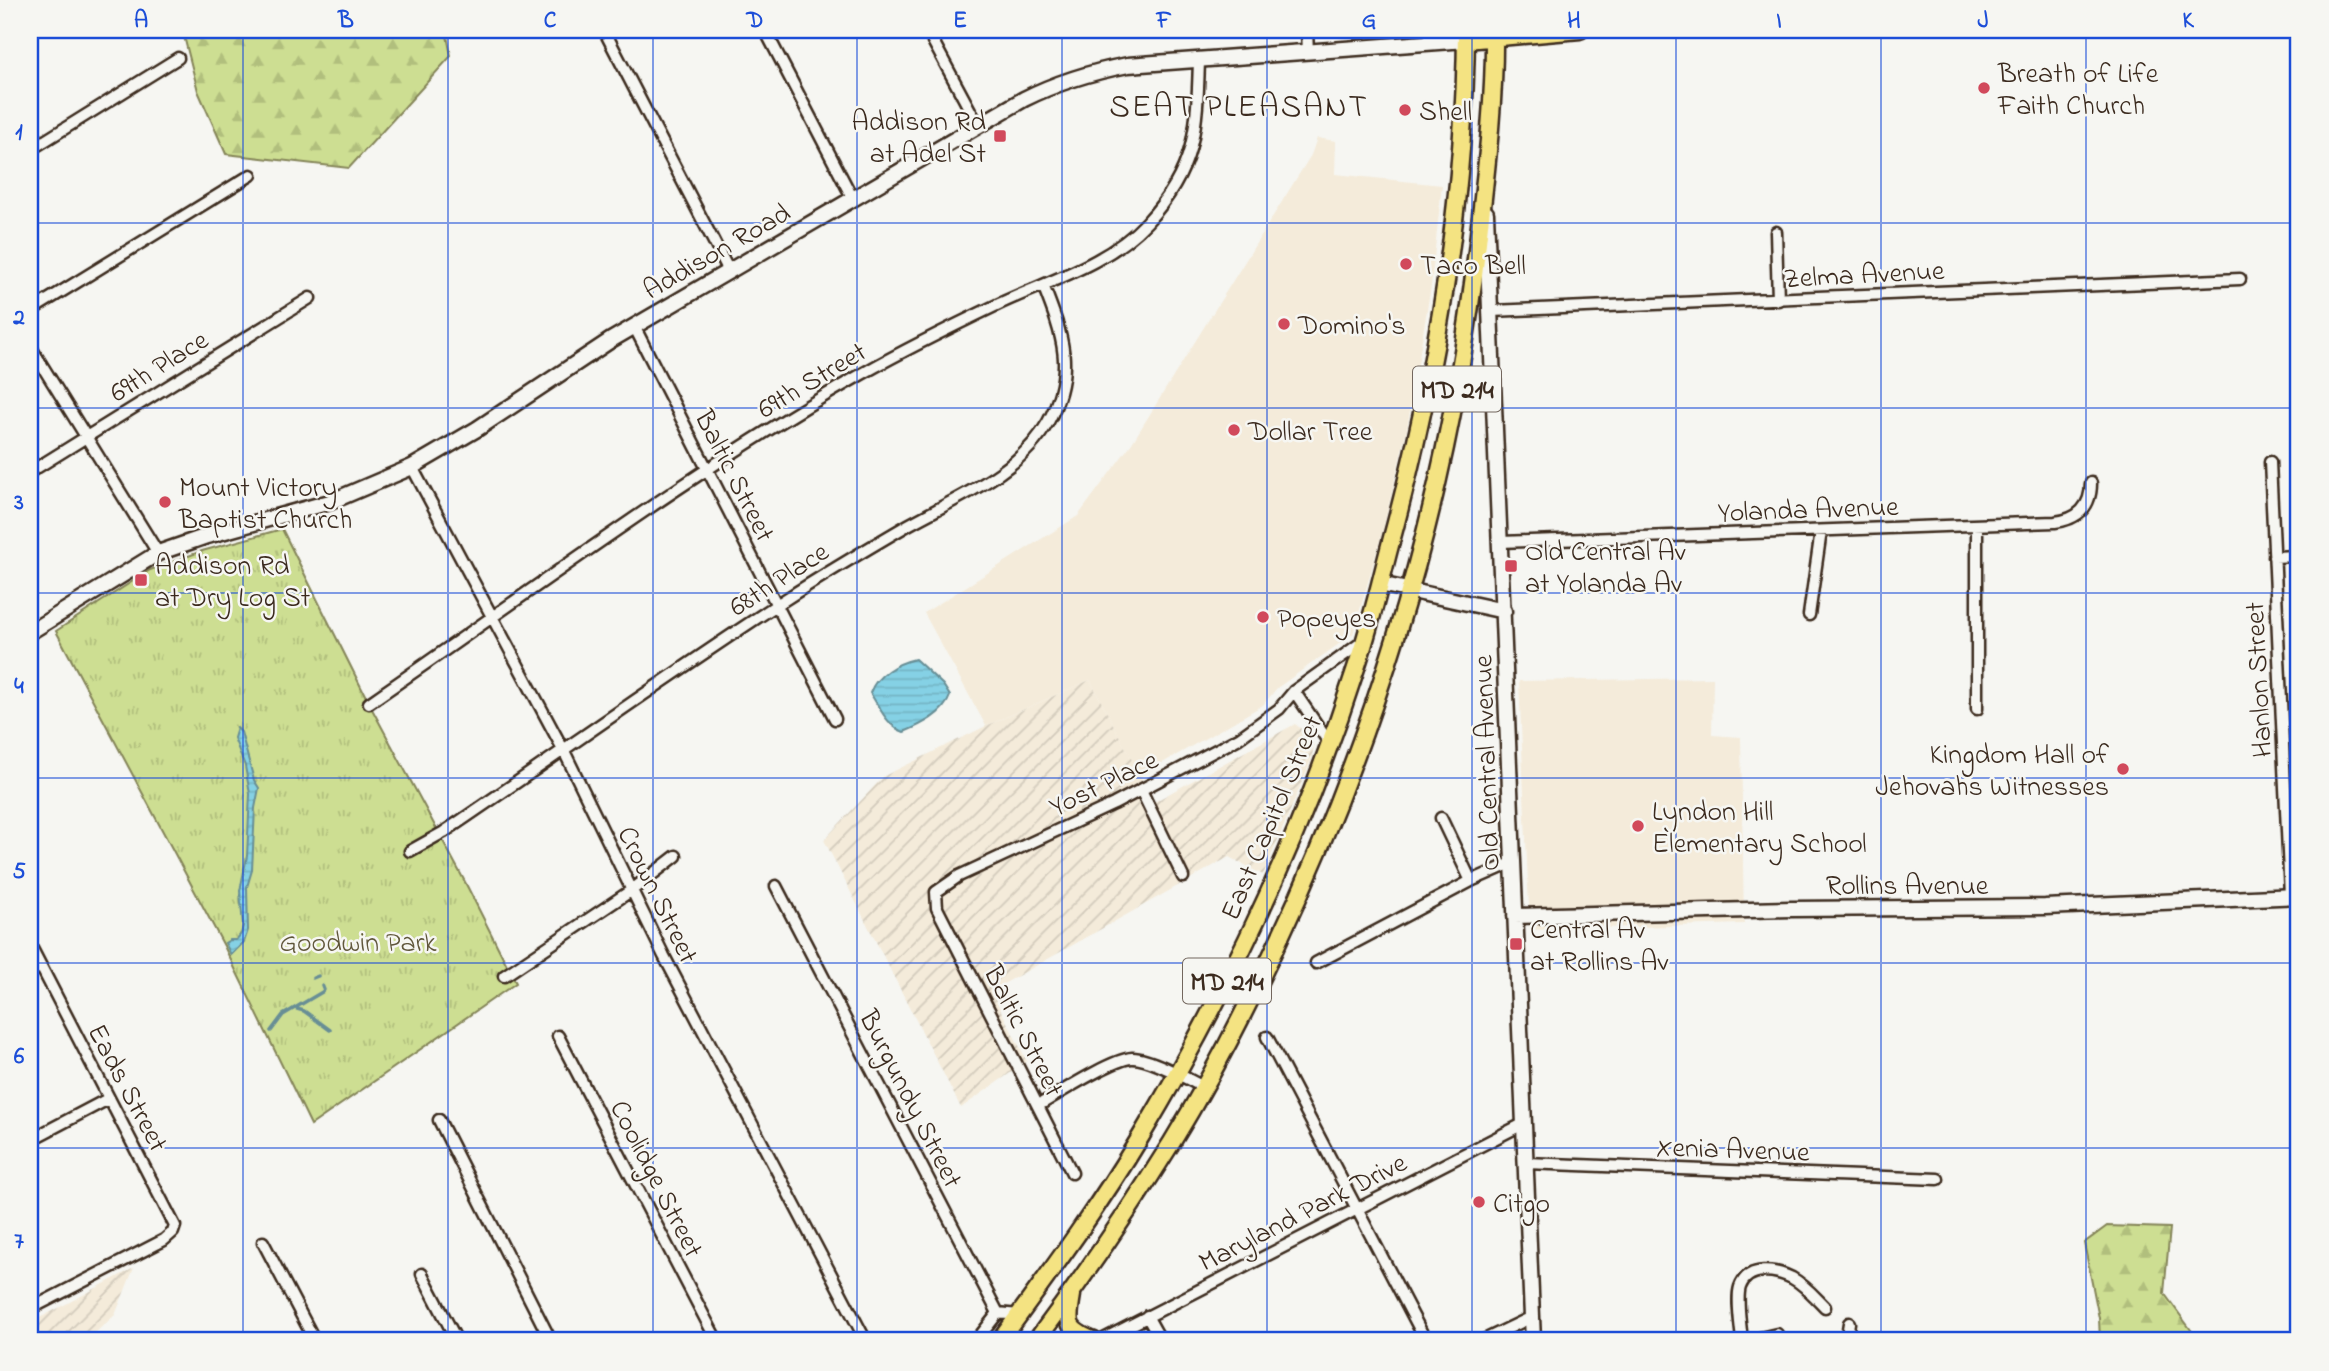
<svg xmlns="http://www.w3.org/2000/svg" width="2329" height="1371" viewBox="0 0 2329 1371" font-family="'Indie Flower',sans-serif">
<style>
.built{fill:#f4ebda}
.industrial{fill:url(#industrial-furrows)}
.forest{fill:url(#forest-firs);stroke:#848458;stroke-width:2}
.park{fill:url(#park-tufts);stroke:#848458;stroke-width:2}
.water{fill:url(#water-rules);stroke:#678e95;stroke-width:2}
.lines{fill:none;stroke-linecap:round;stroke-linejoin:round}
.stream{stroke:#678e95;stroke-width:3.5}
.street-casing{stroke:#3b2a1e;stroke-width:15}
.secondary-casing{stroke:#3b2a1e;stroke-width:19}
.primary-casing{stroke:#3b2a1e;stroke-width:21}
.street{stroke:#f6f6f2;stroke-width:10}
.secondary{stroke:#f6f6f2;stroke-width:14}
.primary{stroke:#f4e382;stroke-width:16}
.grid{fill:none;stroke:#1d4ed8;stroke-width:2;stroke-opacity:0.55}
.poi-dot{fill:#d1495b;stroke:#f6f6f2;stroke-width:2.5}
.labels{text-anchor:middle;stroke-width:5;stroke-linejoin:round;paint-order:stroke}
.shield{fill:#f6f6f2;stroke:#73675e;stroke-width:2}
.shield-label{font-size:26px;font-weight:bold;fill:#3b2a1e}
.poi-label{font-size:28px;fill:#3b2a1e;stroke:#f6f6f2;text-anchor:start}
.street-label{font-size:28px;fill:#3b2a1e;stroke:#f6f6f2}
.park-label{font-size:28px;fill:#60573b;stroke:#f6f6f2}
.quarter-label{font-size:32px;letter-spacing:2px;fill:#3b2a1e;stroke:#f6f6f2}
.neatline{fill:none;stroke:#1d4ed8;stroke-width:2.5}
.grid-label{font-size:23px;text-anchor:middle;font-weight:bold;fill:#1d4ed8}
</style>
<defs>
<pattern id="industrial-furrows" width="10" height="10" patternUnits="userSpaceOnUse" patternTransform="scale(1.75)"><rect width="10" height="10" fill="#f4ebda"/><path d="M-1 1l2-2M0 10L10 0M9 11l2-2" fill="none" stroke="#d2cabb"/></pattern>
<pattern id="forest-firs" width="22" height="20" patternUnits="userSpaceOnUse" patternTransform="scale(1.75)"><rect width="22" height="20" fill="#cdde92"/><path d="M5 1l3.5 6h-7zM16 11l3.5 6h-7z" fill="#b1bf7d"/></pattern>
<pattern id="park-tufts" width="24" height="20" patternUnits="userSpaceOnUse" patternTransform="scale(1.75)"><rect width="24" height="20" fill="#cdde92"/><path d="M3 7l-1-3M5 7V3M7 7l1-3M15 17l-1-3M17 17v-4M19 17l1-3" fill="none" stroke="#b1bf7d"/></pattern>
<pattern id="water-rules" width="6" height="5" patternUnits="userSpaceOnUse" patternTransform="scale(1.75)"><rect width="6" height="5" fill="#85d1e5"/><path d="M0 2.5h6" fill="none" stroke="#74b4c4"/></pattern>
</defs>
<rect width="100%" height="100%" fill="#f6f6f2"/>
<filter id="ink" filterUnits="userSpaceOnUse"><feTurbulence type="fractalNoise" baseFrequency=".0143" numOctaves="2"/><feDisplacementMap in="SourceGraphic" scale="14" xChannelSelector="R" yChannelSelector="G"/><feConvolveMatrix kernelMatrix="1 2 1 2 8 2 1 2 1" color-interpolation-filters="sRGB"/></filter>
<g filter="url(#ink)">
<path class="built" d="M1317,138L1336,141L1335,174L1442,185L1431,286L1407,429L1383,530L1353,634L1277,688L1263,705L1140,776L1090,680L986,726L924,613L1078,516L1132,443L1311,155Z
M1713,678L1712,735L1741,737L1744,924L1530,930L1519,681Z"/>
<path class="industrial" d="M1090,680L1154,802L1295,724L1308,734L1314,746L1311,761L1263,875L1229,857L991,991L1027,1061L961,1108L824,840L884,776L986,726Z
M134,1268L115,1315L86,1341H30V1323Z"/>
<path class="forest" d="M180,30H446L451,56L349,168L226,154L198,91L185,40Z
M2107,1226L2170,1228L2164,1293L2199,1341H2100L2099,1318L2084,1243Z"/>
<path class="park" d="M282,529L372,709L464,880L516,983L311,1125L224,946L56,631L150,570L202,551Z"/>
<path class="water" d="M915,659L943,685L950,696C944,714 921,725 904,732C888,728 879,706 870,693C876,675 897,663 915,659Z
M237,728L241,732L254,780L259,788L255,808L252,870L247,887L248,930L244,942L231,955L225,943L230,940H236L241,934L243,926L240,891L247,856L250,794L245,766L234,738Z"/>
<g class="lines">
<path class="stream" d="M313,978L318,976
M297,1009L304,1011L330,1030
M271,1031L283,1015L322,992L324,990L322,985"/>
<defs>
<path id="street" d="M604,30L729,271
M765,30L853,199
M927,30L978,125
M1307,30L1308,53
M30,150L178,58
M1776,232L1778,300
M30,311L251,175
M1491,311L2240,279
M634,326L835,719
M30,346L158,553
M2270,462L2290,896
M412,467L564,751L664,956L866,1341
M30,472L310,298
M1501,542L2055,522C2078,519 2091,507 2091,483
M2274,557L2299,556
M1809,615L1821,531
M1294,691L1330,744
M369,703C532,591 690,472 862,374C906,349 953,326 999,304C1050,280 1107,265 1147,222C1196,169 1197,129 1199,60
M1977,709V525
M1141,790L1183,877
M1441,818L1471,881
M410,851L444,832C558,755 670,674 786,599C826,573 867,549 908,525C956,498 1020,473 1048,422C1076,370 1063,336 1043,285
M776,886L998,1313L1019,1315
M30,945L175,1226L173,1232L164,1240L30,1309
M1316,963L1471,881L1514,862
M30,972L41,966
M504,976L632,890L676,856
M558,1036L717,1341
M1267,1037L1426,1341
M1039,1105C1058,1094 1112,1059 1132,1058C1148,1057 1188,1079 1203,1087
M439,1120L551,1341
M30,1140L108,1099
M1526,1163L1938,1179
M1072,1173L937,908L936,892L959,876L1114,804L1239,738L1279,709L1294,691L1365,640
M263,1242L315,1341
M422,1274L457,1341
M1147,1316L1161,1341
M976,1341L998,1313
M1100,1341L1525,1123
M1482,1341L1532,1317
M1742,1341C1741,1328 1736,1299 1740,1287C1748,1265 1776,1270 1792,1278C1805,1285 1815,1297 1825,1307
M1747,1341L1777,1334
M1846,1341L1849,1323"/>
<path id="secondary" d="M1486,213L1533,1341
M1380,584L1504,611
M30,632L158,553L207,536L330,502L412,467L477,429L611,340L1024,99C1058,82 1091,72 1128,65L1466,40
M1515,916L1792,909L2045,907L2299,896"/>
<path id="primary" d="M1466,40L1580,30
M1072,1295C1067,1324 1066,1329 1094,1341
M1000,1341C1049,1274 1098,1208 1141,1136C1230,987 1304,831 1357,665C1370,627 1379,588 1389,549C1435,380 1465,205 1466,30
M1036,1341C1084,1277 1129,1211 1172,1142C1210,1080 1244,1014 1275,948C1380,725 1451,487 1478,242C1486,172 1495,100 1494,30"/>
</defs>
<use href="#street" class="street-casing"/>
<use href="#secondary" class="secondary-casing"/>
<use href="#primary" class="primary-casing"/>
<use href="#street" class="street"/>
<use href="#secondary" class="secondary"/>
<use href="#primary" class="primary"/>
</g>
</g>
<path class="grid" d="M243,30V1341M448,30V1341M653,30V1341M857,30V1341M1062,30V1341M1267,30V1341M1472,30V1341M1676,30V1341M1881,30V1341M2086,30V1341M30,223H2299M30,408H2299M30,593H2299M30,778H2299M30,963H2299M30,1148H2299"/>
<g class="poi-dot">
<circle cx="1984" cy="88" r="7"/>
<circle cx="1405" cy="110" r="7"/>
<rect x="993" y="129" width="14" height="14" rx="3.5"/>
<circle cx="1406" cy="264" r="7"/>
<circle cx="1284" cy="324" r="7"/>
<circle cx="1234" cy="430" r="7"/>
<circle cx="165" cy="502" r="7"/>
<rect x="1504" y="559" width="14" height="14" rx="3.5"/>
<rect x="134" y="573" width="14" height="14" rx="3.5"/>
<circle cx="1263" cy="617" r="7"/>
<circle cx="2123" cy="769" r="7"/>
<circle cx="1638" cy="826" r="7"/>
<rect x="1509" y="937" width="14" height="14" rx="3.5"/>
<circle cx="1479" cy="1202" r="7"/>
</g>
<g class="labels">
<g class="shield">
<rect x="1413" y="366.5" width="88" height="45" rx="5"/>
<rect x="1183" y="958.5" width="88" height="45" rx="5"/>
</g>
<g class="shield-label">
<text x="1457" y="398">MD 214</text>
<text x="1227" y="990">MD 214</text>
</g>
<g class="poi-label">
<text x="1998" y="82">Breath of Life<tspan x="1998" dy="32">Faith Church</tspan></text>
<text x="1419" y="120">Shell</text>
<text x="986" y="130" text-anchor="end">Addison Rd<tspan x="986" dy="32">at Adel St</tspan></text>
<text x="1420" y="274">Taco Bell</text>
<text x="1298" y="334">Domino's</text>
<text x="1248" y="440">Dollar Tree</text>
<text x="179" y="496">Mount Victory<tspan x="179" dy="32">Baptist Church</tspan></text>
<text x="1525" y="560">Old Central Av<tspan x="1525" dy="32">at Yolanda Av</tspan></text>
<text x="155" y="574">Addison Rd<tspan x="155" dy="32">at Dry Log St</tspan></text>
<text x="1277" y="627">Popeyes</text>
<text x="2109" y="763" text-anchor="end">Kingdom Hall of<tspan x="2109" dy="32">Jehovahs Witnesses</tspan></text>
<text x="1652" y="820">Lyndon Hill<tspan x="1652" dy="32">Elementary School</tspan></text>
<text x="1530" y="938">Central Av<tspan x="1530" dy="32">at Rollins Av</tspan></text>
<text x="1493" y="1212">Citgo</text>
</g>
<g class="street-label">
<text transform="translate(716 250) rotate(-30)" y="10">Addison Road</text>
<text transform="translate(1864 273) rotate(-3)" y="10">Zelma Avenue</text>
<text transform="translate(158 365) rotate(-32)" y="10">69th Place</text>
<text transform="translate(811 379) rotate(-31)" y="10">69th Street</text>
<text transform="translate(736 475) rotate(63)" y="10">Baltic Street</text>
<text transform="translate(1808 508) rotate(-2)" y="10">Yolanda Avenue</text>
<text transform="translate(778 578) rotate(-33)" y="10">68th Place</text>
<text transform="translate(2257 680) rotate(-93)" y="10">Hanlon Street</text>
<text transform="translate(1485 763) rotate(-92)" y="10">Old Central Avenue</text>
<text transform="translate(1103 782) rotate(-26)" y="10">Yost Place</text>
<text transform="translate(1270 817) rotate(-67)" y="10">East Capitol Street</text>
<text x="1907" y="894">Rollins Avenue</text>
<text transform="translate(659 894) rotate(64)" y="10">Crown Street</text>
<text transform="translate(1025 1030) rotate(63)" y="10">Baltic Street</text>
<text transform="translate(129 1087) rotate(62)" y="10">Eads Street</text>
<text transform="translate(912 1098) rotate(63)" y="10">Burgundy Street</text>
<text transform="translate(1733 1148) rotate(2)" y="10">Xenia Avenue</text>
<text transform="translate(658 1178) rotate(63)" y="10">Coolidge Street</text>
<text transform="translate(1302 1211) rotate(-27)" y="10">Maryland Park Drive</text>
</g>
<g class="park-label">
<text x="358" y="951">Goodwin Park</text>
</g>
<g class="quarter-label">
<text x="1239" y="116">SEAT PLEASANT</text>
</g>
</g>
<rect width="2329" height="1371" fill="none" stroke="#f6f6f2" stroke-width="77"/>
<rect x="38" y="38" width="2252" height="1294" class="neatline"/>
<g class="grid-label">
<text x="141" y="27">A</text>
<text x="346" y="27">B</text>
<text x="550" y="27">C</text>
<text x="755" y="27">D</text>
<text x="960" y="27">E</text>
<text x="1164" y="27">F</text>
<text x="1369" y="27">G</text>
<text x="1574" y="27">H</text>
<text x="1779" y="27">I</text>
<text x="1983" y="27">J</text>
<text x="2188" y="27">K</text>
<text x="19" y="139">1</text>
<text x="19" y="324">2</text>
<text x="19" y="509">3</text>
<text x="19" y="693">4</text>
<text x="19" y="878">5</text>
<text x="19" y="1063">6</text>
<text x="19" y="1248">7</text>
</g>
</svg>
